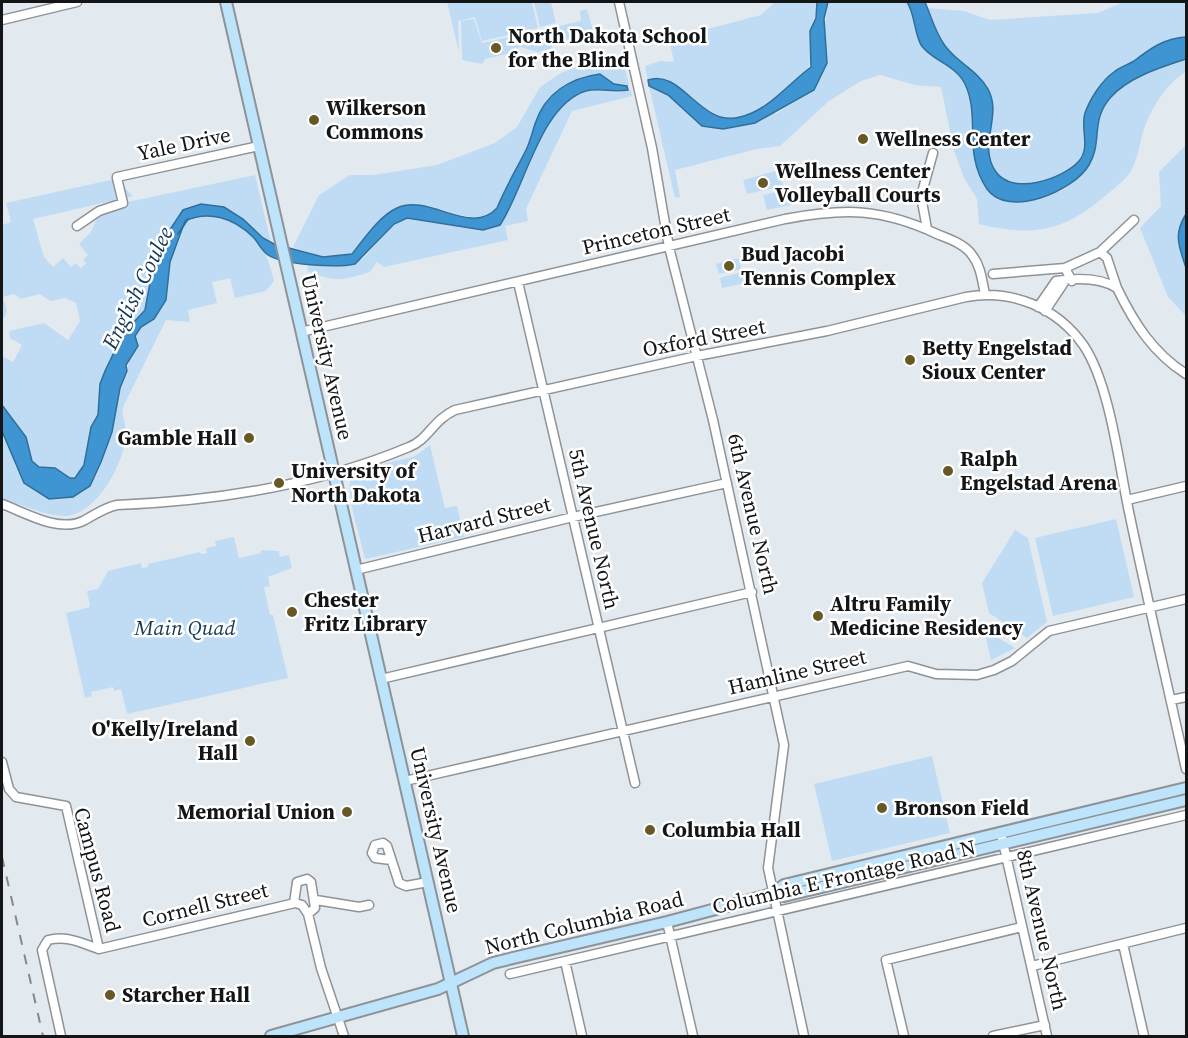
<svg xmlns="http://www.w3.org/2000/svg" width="1188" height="1038" viewBox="0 0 1188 1038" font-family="'Source Serif 4',serif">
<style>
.green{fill:#bfdcf4}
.water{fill:#3e95d2;stroke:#316f9a;stroke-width:1.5}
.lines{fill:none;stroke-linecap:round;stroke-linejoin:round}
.stream{stroke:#316f9a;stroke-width:2}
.street-casing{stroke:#8d9398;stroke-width:11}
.secondary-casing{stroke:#8d9398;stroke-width:14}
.street{stroke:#fff;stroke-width:8}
.secondary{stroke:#bee4fb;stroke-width:10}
.rail{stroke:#84898d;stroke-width:2;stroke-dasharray:10 10;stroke-linecap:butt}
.poi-dot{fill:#675825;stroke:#fff;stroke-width:2}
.labels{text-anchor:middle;stroke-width:5;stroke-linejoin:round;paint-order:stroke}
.poi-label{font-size:21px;font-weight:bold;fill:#131517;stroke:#fff;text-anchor:start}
.street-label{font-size:21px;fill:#131517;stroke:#fff}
.park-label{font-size:21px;font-style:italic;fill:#173a54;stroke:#fff}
.water-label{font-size:22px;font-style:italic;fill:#133751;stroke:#fff}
</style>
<rect width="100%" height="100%" fill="#e3eaef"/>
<path class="green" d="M447,2H532L538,28L482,41L475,17L459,21L458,23L459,52Z
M534,2H551L556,23L540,27Z
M775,2H817C818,15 810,24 810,37C810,44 813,54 812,60C807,77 757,113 740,117C733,119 721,116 713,114C688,107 677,70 648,80L645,66L660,61L674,62L669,39L761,15Z
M829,2H907L920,40L929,52L950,66L964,83L972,106L970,135L982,180C996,183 1043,194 1054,193C1090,187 1090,124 1110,98C1124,79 1164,66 1186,59V72C1169,81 1155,103 1147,121C1140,136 1140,154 1132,169C1127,179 1115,188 1106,195C1064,232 1032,237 979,224L977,199L964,178L954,151L941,87L915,85L880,75L861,81L829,101L780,146L757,149L675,170L680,197L675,198L649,86L668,95L702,126L777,113L814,90Z
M1124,2H1186V37C1168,38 1157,47 1141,56C1097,83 1096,85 1086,137C1084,146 1084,156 1077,162C1060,179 1012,199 996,171C979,144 1002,112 987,87C977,71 960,62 947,49C937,39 933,21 928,8L964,11L990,20L1097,13Z
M587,9L593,31L555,43L550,49L538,52L520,47L511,53L485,59L482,64L462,60L461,21L474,19L482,43L581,21L580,11Z
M622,57L629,85L614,84L600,74C548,80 546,103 528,145C522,161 512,175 504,190C500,199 498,207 492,214C477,220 467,217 452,213C397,195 384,213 352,254L323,257L293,247L319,195L350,175H373L437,165L495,143L517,127L540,87L561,73L582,65Z
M603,89L613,93L631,90L632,96L572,111L526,209L528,221L505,226L508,240L384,267L377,262L370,272C341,281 335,282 307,271L309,264L320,266L363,259L394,224L407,218L483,230C495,215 511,200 520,183C541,145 552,92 603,89Z
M1186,145V215L1178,242L1186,268V316L1168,297L1140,228L1161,206L1159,172Z
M780,170L783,186L747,194L743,180Z
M255,175L271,242L201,204L183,210L158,259L157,268L149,280L145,309L123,334L105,371L100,384L98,415L87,444L84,465L79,474L70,478L39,467L33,461L26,437L2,405V356L13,362L22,345L10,338L9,331L44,323L68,340L80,321L76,303L65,298L50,301L40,294L21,299L14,294L3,297L7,311L4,318L2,317V225L11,222L6,203L115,179L133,196L33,219L44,257L53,267L63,258L71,267L76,263L81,268L86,263L83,260L88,255L79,244L91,232L99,213L123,203Z
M788,190L791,205L767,210L763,195Z
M213,214C250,230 265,240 274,281L266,291L235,298L230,278L212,282L217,303L188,310L190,322L166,320L123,407C121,417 127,425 126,435C124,463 97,515 65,516C44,516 22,504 2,499V431L14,456L15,466L49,499C60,500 75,499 84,491C108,470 111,417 119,389C121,384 125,378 127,373C129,362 131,349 135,338C139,323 160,316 166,300C170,292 167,281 168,273C170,254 176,238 185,221Z
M739,258L741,269L719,274L716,264Z
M742,272L745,283L722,288L720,278Z
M430,445L445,508L457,506L464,537L365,559C361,539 342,487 353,472L415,456Z
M1116,519L1134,597L1053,616L1035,538Z
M1015,530L1028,538L1047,622L1027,638L989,613L982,583Z
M234,537L239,558L261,553V550L279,551L280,557L289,555L292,568L268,577L270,586L264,587L270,615H273L288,678L127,714L121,689L114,691L113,687L91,692L92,696L85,698L66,613L90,607L87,591L98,589L108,571L141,563L142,568L148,567V564L200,552L201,554L207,553L206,548L216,546L215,541Z
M984,629L1015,648L991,660Z
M932,756L950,833L832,861L814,784Z"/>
<path class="water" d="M817,2H828L824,19L827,63L814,90L755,123L723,129L702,126L668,95L649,86L648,80C682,68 700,128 740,117C768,111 789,83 811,67L810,31L816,18Z
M907,2H925C931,16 936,35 946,47C958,63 978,71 988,89C1003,116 977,145 996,172C1013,196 1063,179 1079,161C1091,147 1080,128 1085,113C1090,99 1102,80 1114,72C1120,67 1127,65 1134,61C1151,48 1165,38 1186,37V59C1162,67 1128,77 1110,98C1090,122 1103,141 1089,165C1074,191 1008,219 987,189C962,151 981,118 965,84C955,64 932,61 921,45C914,32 915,14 907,2Z
M600,74L614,84L627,86L628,90C613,93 600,87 586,91C540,105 525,188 500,225L483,230L407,218L394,224L355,264C337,268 283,265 268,255C261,250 258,242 253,237C234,218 209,210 185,221L170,262L166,300L154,319L141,327L135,336L138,346L126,365L127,371L120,388L112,432L101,462L90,486L73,497L49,499L24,483L2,431V405L26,437L32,461L39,467L55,468L70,478H75L84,465L91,427L98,415L100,384L105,371L123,334L145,310L151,277L157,268L158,259L169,231L183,210L201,204L224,207L243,219L263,238L274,244L323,257L352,254C364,239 379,216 397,208C429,193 471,237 497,208C505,188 516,170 526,150C530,142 532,133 535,124C545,93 570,78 600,74Z
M1186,214V268C1179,246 1173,235 1186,214Z"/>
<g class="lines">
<path class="stream" d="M178,234L188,219"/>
<defs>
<path id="street" d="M619,2L652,148L669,247L713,420L784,745L768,868L804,1036
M2,20L77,2
M117,177L259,146
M77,226L99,211L123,203L117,178
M927,229L921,196L933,153
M1100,252L1134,220
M1065,268L1100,252L1107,258L1117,288
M993,274L1065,268L1072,281
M518,282L635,783
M1038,307L1056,281C1076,278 1099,277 1117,288C1134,323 1153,353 1186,374
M1045,311L1065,281
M301,332L785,219C845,208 881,208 937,234C949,239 965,244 972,255C981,266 982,281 985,294
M1127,500L1186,486
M2,504C24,512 58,533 83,521C95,515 103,508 117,505C217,501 316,486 409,447C428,440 433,420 455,410L697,356L827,331L966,297C1012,289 1057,307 1084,346C1110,385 1119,465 1129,512C1147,598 1167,683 1186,769
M356,570L573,517L727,483
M381,679L752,592
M1171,700L1186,697
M2,762L9,789L16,797L66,806L99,949
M405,781L908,666L936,674L977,675L994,670L1012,661L1049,631L1186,599
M1002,838L1047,1036
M391,860L375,858L372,853L375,845L383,843L387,846L399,883L406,886L428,882
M316,900L359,907L369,905
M294,903L297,882L307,879L311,882L315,908L308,914
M667,922L693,1036
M1123,944L1144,1036
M565,961L582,1036
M1032,966L1186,928
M510,974L1186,815
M61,1036L42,950L48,940C67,935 81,943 99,949L295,903L302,905L308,914L321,968L344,1036
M904,1036L886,960L1022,927
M993,1036L1045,1025"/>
<path id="secondary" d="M226,2L463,1036
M772,894L784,885L1186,788
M271,1036L438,989L493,963L509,959L667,922L772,894L784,896L1186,800"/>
</defs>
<use href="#street" class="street-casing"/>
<use href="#secondary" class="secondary-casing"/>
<use href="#street" class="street"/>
<use href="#secondary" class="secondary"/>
<path class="rail" d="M2,857L43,1036"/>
</g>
<g class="poi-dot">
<circle cx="496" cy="48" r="6"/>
<circle cx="314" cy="120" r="6"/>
<circle cx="863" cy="139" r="6"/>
<circle cx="763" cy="183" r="6"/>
<circle cx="729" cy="266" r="6"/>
<circle cx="910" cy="360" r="6"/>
<circle cx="249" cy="438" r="6"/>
<circle cx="948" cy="471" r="6"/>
<circle cx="279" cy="483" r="6"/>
<circle cx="292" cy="612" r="6"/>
<circle cx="818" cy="616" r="6"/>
<circle cx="250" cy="741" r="6"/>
<circle cx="882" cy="808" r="6"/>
<circle cx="347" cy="812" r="6"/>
<circle cx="650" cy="830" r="6"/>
<circle cx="110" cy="995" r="6"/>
</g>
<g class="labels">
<g class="poi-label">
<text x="508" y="43">North Dakota School<tspan x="508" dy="24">for the Blind</tspan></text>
<text x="326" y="115">Wilkerson<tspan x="326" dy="24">Commons</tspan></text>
<text x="875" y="146">Wellness Center</text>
<text x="775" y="178">Wellness Center<tspan x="775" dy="24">Volleyball Courts</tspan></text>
<text x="741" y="261">Bud Jacobi<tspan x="741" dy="24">Tennis Complex</tspan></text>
<text x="922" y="355">Betty Engelstad<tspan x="922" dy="24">Sioux Center</tspan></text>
<text x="237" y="445" text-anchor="end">Gamble Hall</text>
<text x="960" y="466">Ralph<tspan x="960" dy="24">Engelstad Arena</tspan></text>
<text x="291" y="478">University of<tspan x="291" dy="24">North Dakota</tspan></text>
<text x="304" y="607">Chester<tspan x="304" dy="24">Fritz Library</tspan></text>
<text x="830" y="611">Altru Family<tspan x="830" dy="24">Medicine Residency</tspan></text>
<text x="238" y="736" text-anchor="end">O'Kelly/Ireland<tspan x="238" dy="24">Hall</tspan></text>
<text x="894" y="815">Bronson Field</text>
<text x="335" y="819" text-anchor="end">Memorial Union</text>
<text x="662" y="837">Columbia Hall</text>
<text x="122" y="1002">Starcher Hall</text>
</g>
<g class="street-label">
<text transform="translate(184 144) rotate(-12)" y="7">Yale Drive</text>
<text transform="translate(656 231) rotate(-13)" y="7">Princeton Street</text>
<text transform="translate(704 338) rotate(-11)" y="7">Oxford Street</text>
<text transform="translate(327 357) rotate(77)" y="7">University Avenue</text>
<text transform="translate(753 514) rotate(77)" y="7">6th Avenue North</text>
<text transform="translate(484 520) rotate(-14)" y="7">Harvard Street</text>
<text transform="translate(594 529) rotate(77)" y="7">5th Avenue North</text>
<text transform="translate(797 672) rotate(-13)" y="7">Hamline Street</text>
<text transform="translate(436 830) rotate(77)" y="7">University Avenue</text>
<text transform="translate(97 870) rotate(75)" y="7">Campus Road</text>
<text transform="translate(844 877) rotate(-13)" y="7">Columbia E Frontage Road N</text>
<text transform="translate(205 905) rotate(-14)" y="7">Cornell Street</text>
<text transform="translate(584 923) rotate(-14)" y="7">North Columbia Road</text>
<text transform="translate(1042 930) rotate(77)" y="7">8th Avenue North</text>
</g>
<g class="park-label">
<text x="185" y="635">Main Quad</text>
</g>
<g class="water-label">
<text transform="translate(137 288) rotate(-64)" y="8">English Coulee</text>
</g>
</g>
<rect width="1188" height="1038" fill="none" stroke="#131517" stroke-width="6"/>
</svg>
